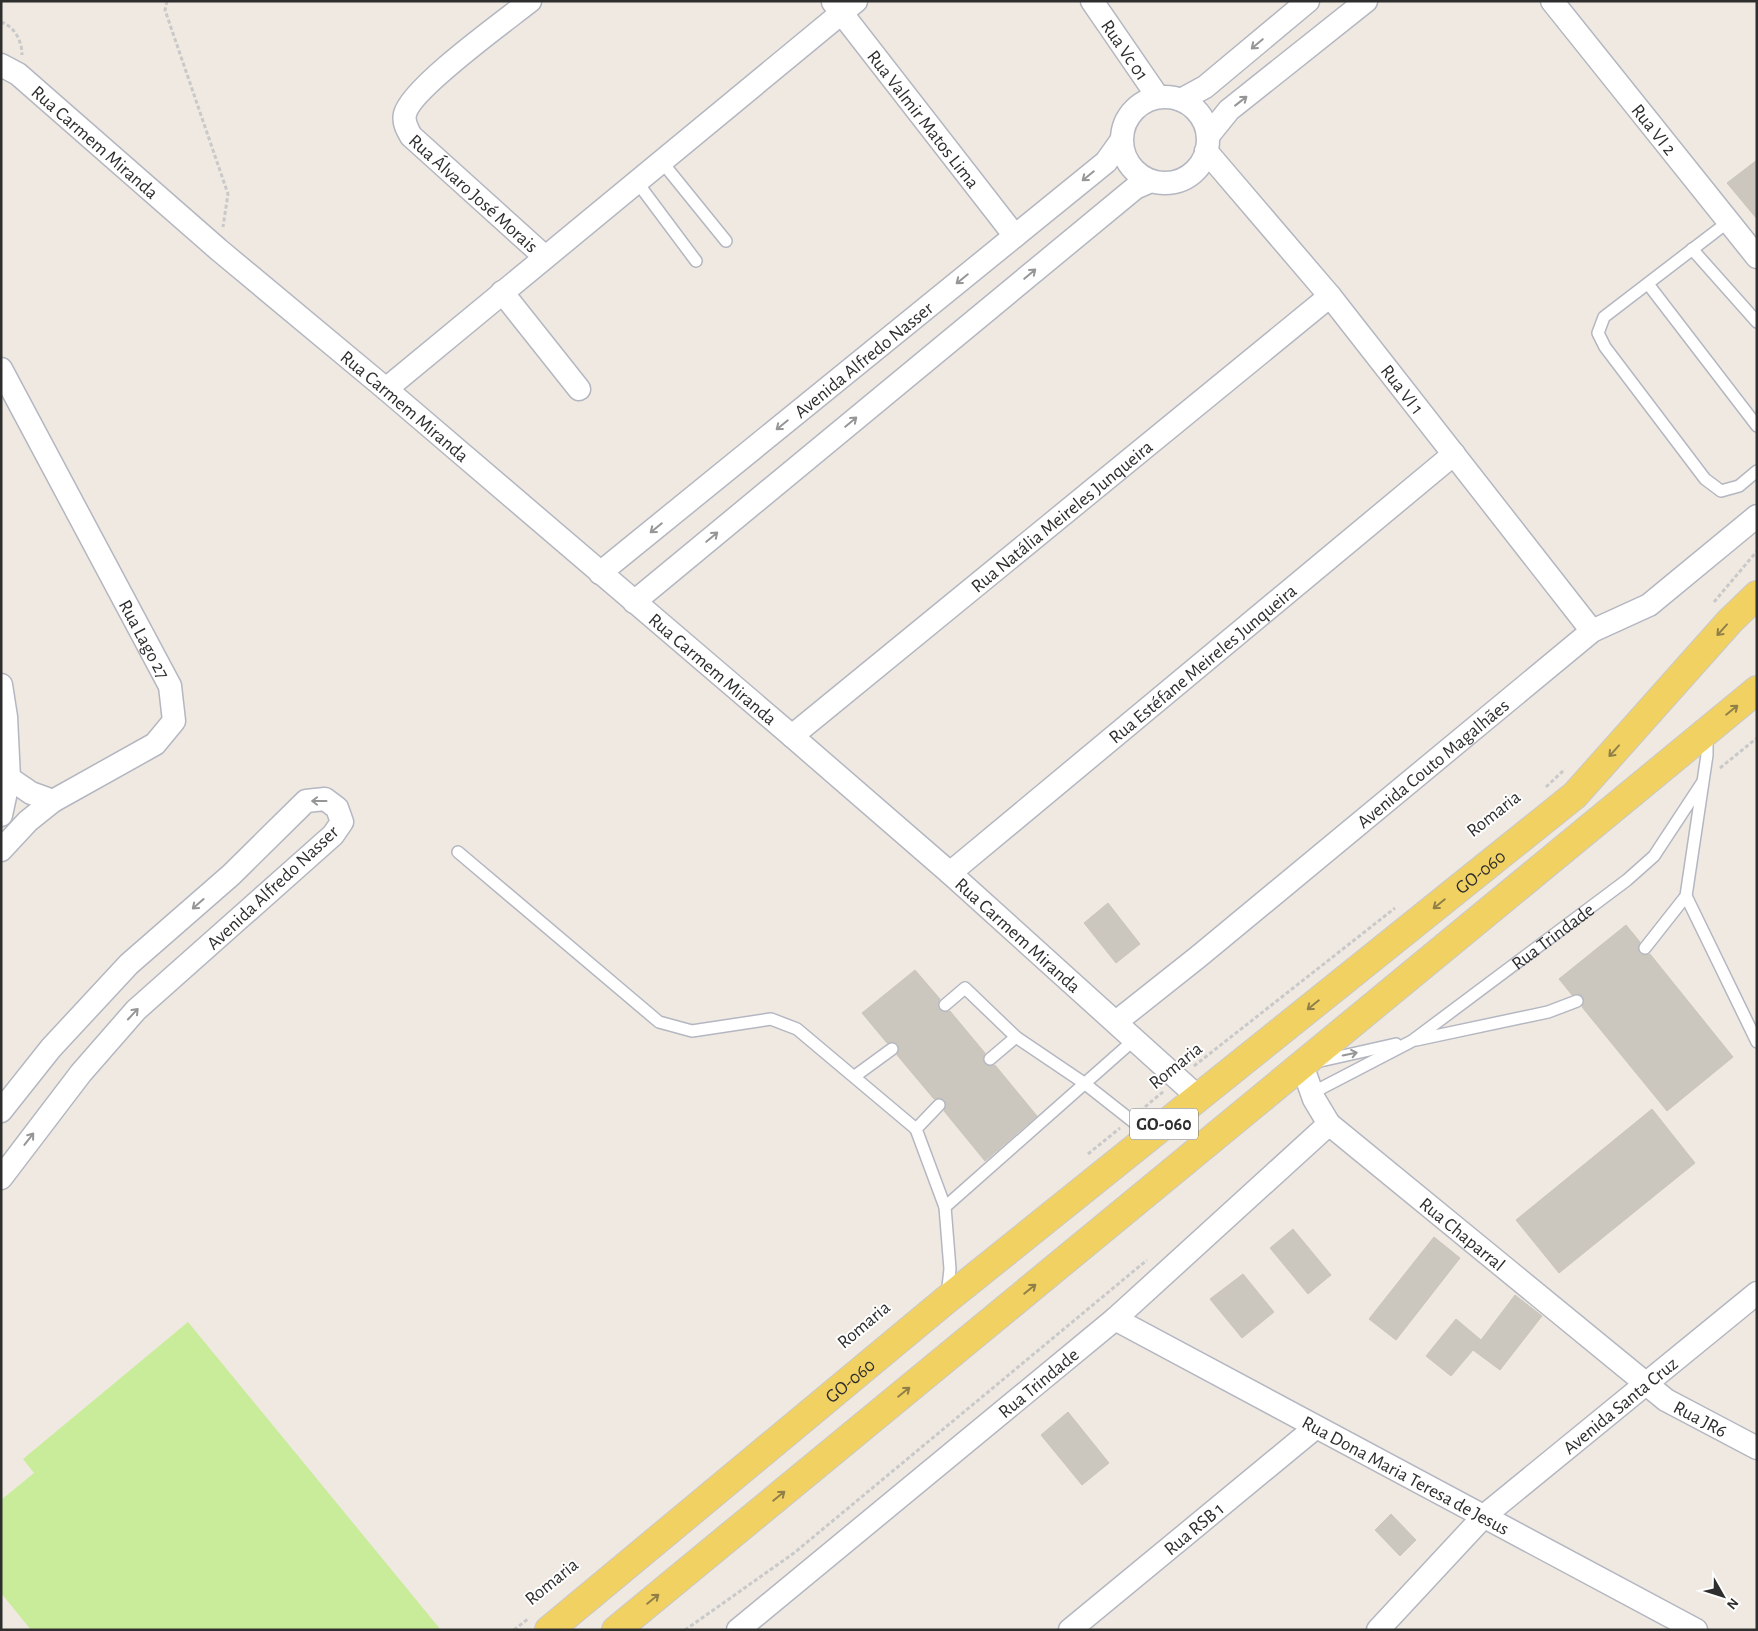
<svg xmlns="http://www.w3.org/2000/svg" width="1758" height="1631" viewBox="0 0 1758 1631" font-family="'Alegreya Sans',sans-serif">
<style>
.pitch{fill:#c9ec9a}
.building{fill:#cbc7bf;stroke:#cbc5ba}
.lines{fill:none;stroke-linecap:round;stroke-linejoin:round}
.service-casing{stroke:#b4b7c1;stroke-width:14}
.minor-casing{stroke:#b4b7c1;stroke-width:25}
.primary-casing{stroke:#c9c9c9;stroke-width:30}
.path{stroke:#c9c9c9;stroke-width:3;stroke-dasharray:4 2.5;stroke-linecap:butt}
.service{stroke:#fff;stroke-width:11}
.minor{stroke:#fff;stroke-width:22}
.primary{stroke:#f2d163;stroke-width:28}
.oneway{stroke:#969696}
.oneway2{stroke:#908048}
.labels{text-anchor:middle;stroke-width:4;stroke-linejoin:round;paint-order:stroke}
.shield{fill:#fff;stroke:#6d6d6d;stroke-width:1}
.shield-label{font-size:18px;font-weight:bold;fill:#2e2e2e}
.street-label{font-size:19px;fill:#2e2e2e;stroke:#fff}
</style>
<rect width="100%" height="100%" fill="#efe9e1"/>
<path class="pitch" d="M188,1322L441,1630H31L1,1593V1500L34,1473L23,1459Z"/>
<path class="building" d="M1757,160V219L1727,183Z
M1108,903L1140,944L1116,963L1084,923Z
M1626,925L1640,942L1638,947L1640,954L1644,955L1650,954L1733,1057L1667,1111L1582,1007L1584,1002L1582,996L1572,995L1559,979Z
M915,970L940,999L938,1003L939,1009L943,1012L950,1011L985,1053L983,1057L984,1063L988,1066L995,1065L1037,1116L985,1161L944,1111L946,1106L944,1100L940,1098L934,1099L897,1055L899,1049L898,1044L892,1042L887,1043L862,1013Z
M1652,1109L1695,1163L1559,1273L1516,1220Z
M1293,1229L1331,1275L1308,1294L1270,1248Z
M1434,1237L1460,1258L1396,1340L1369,1319Z
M1243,1274L1274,1312L1242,1338L1210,1299Z
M1515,1295L1542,1316L1500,1370L1473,1350L1451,1376L1426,1356L1456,1319L1481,1340Z
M1068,1412L1109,1463L1082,1485L1041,1435Z
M1391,1514L1416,1540L1400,1556L1375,1530Z"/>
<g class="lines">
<defs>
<g id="service">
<path d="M662,162L726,241"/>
<path d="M637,182L696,261"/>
<path d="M1728,222L1604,317L1598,333L1605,347L1705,479L1721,491L1739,486L1757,471"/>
<path d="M1692,249L1757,322"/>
<path d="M1648,284L1757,426"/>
<path d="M458,852L659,1022L692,1031L771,1019L797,1029L916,1129"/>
<path d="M1686,896L1757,1042"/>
<path d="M1645,948L1686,896L1707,755V735"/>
<path d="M945,1005L965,988L1016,1037"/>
<path d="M1416,1040L1548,1012L1577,1001"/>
<path d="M990,1059L1016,1037L1084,1083L1150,1135"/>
<path d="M1316,1062L1396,1044"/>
<path d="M855,1076L892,1049"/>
<path id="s1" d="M1312,1093L1412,1041L1627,880L1654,856L1702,783"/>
<path d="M939,1105L916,1129L945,1207L950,1269L947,1296"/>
<path d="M945,1207L1135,1039"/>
</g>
<g id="minor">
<path id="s2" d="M530,1C505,21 411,88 405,114C403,122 407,129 411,136L545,257"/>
<path id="s3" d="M1092,1L1158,97"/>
<path id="s4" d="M1552,1L1757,257"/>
<path id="s5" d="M833,2L1015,236"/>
<path id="s6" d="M1,65L18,74L219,250L386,389L792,736L950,873L1198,1097"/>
<circle cx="1165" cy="140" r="43"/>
<path d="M1181,100L1205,87L1308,1"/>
<path d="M1208,136L1229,110L1366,1"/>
<path id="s7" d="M1206,151L1330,296L1592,631"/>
<path d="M502,292L579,389"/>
<path id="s8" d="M1,369L170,686L174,721L155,744L53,801L28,821L1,850"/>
<path d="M386,389L856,1"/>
<path id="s9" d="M600,573L1106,162L1121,141"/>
<path d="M634,602L1135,188L1151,181"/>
<path d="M1,685L6,717L9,778L1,815"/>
<path id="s10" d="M792,736L1330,296"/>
<path d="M9,778L31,793L53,801"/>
<path id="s11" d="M950,873L1454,454"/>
<path id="s12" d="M1116,1022L1198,957L1592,631L1649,605L1757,516"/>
<path id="s13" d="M1302,1065L1314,1099L1329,1124L1666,1400L1757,1448"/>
<path d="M1,1111L51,1048L129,964L231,875L306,801L325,799L337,808L342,822L333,835L136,1010L81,1073L1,1178"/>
<path id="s14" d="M1115,1319L1696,1630"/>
<path id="s15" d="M738,1630L1115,1319L1329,1124"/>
<path id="s16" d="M1070,1630L1316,1427"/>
<path id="s17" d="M1378,1630L1484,1516L1757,1293"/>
</g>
<g id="primary">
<path id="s18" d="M549,1630L946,1300L1575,795L1730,621L1757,595"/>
<path d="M616,1630L1757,690"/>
</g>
</defs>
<use href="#service" class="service-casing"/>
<use href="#minor" class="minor-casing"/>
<use href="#primary" class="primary-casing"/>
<path class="path" d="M167,1L165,10L228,194L223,227
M1,22C15,27 22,41 22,55
M1714,602L1757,551
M1720,768L1757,738
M1546,787L1565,769
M1194,1066L1395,908
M1140,1111L1164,1091
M1088,1154L1120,1128
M514,1630L529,1618
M685,1630L794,1553L1147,1260"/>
<use href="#service" class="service"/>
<use href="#minor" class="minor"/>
<use href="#primary" class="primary"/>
</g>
<defs><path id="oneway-shaft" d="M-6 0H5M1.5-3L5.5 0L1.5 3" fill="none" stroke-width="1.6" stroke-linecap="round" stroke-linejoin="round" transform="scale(1.25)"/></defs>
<g class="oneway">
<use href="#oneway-shaft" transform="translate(1257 44) rotate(140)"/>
<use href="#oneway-shaft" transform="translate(1241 101) rotate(-38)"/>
<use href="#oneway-shaft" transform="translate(1088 176) rotate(141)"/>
<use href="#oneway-shaft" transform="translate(1030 274) rotate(-40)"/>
<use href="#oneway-shaft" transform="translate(962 279) rotate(141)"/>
<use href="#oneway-shaft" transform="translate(851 422) rotate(-40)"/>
<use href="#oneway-shaft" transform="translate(782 425) rotate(141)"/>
<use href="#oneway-shaft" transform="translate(656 528) rotate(141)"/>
<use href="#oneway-shaft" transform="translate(712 537) rotate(-40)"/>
<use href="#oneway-shaft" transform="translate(319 801) rotate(-180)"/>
<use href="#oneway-shaft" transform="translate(198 904) rotate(139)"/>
<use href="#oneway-shaft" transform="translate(133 1014) rotate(-47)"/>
<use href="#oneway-shaft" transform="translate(1350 1054) rotate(-12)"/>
<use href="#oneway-shaft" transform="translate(29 1139) rotate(-52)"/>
</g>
<g class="oneway2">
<use href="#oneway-shaft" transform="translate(1722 630) rotate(132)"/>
<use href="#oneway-shaft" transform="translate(1732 710) rotate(-39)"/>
<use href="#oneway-shaft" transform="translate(1614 751) rotate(132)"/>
<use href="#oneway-shaft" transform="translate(1439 904) rotate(141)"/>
<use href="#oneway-shaft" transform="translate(1313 1005) rotate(141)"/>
<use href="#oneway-shaft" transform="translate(1030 1289) rotate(-39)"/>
<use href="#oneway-shaft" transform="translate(904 1392) rotate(-39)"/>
<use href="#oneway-shaft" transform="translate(779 1496) rotate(-39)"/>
<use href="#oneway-shaft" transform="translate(653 1599) rotate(-39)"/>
</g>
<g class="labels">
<rect class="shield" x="1130" y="1108.5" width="68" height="31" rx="4"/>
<g class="shield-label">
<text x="1164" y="1130">GO-060</text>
</g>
<g class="street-label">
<text dy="7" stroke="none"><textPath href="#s3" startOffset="59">Rua Vc 01</textPath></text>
<text dy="7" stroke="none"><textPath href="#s5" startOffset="148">Rua Valmir Matos Lima</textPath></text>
<text dy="7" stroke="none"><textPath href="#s4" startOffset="164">Rua VI 2</textPath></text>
<text dy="7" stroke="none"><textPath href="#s6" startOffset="122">Rua Carmem Miranda</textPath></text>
<text dy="7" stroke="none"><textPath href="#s2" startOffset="278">Rua Álvaro José Morais</textPath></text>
<text dy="7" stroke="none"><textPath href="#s9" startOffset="339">Avenida Alfredo Nasser</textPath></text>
<text dy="7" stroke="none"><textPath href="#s7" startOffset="309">Rua VI 1</textPath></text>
<text dy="7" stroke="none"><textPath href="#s6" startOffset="529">Rua Carmem Miranda</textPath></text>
<text dy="7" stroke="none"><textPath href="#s10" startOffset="348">Rua Natália Meireles Junqueira</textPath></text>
<text dy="7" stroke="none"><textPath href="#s8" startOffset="306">Rua Lago 27</textPath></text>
<text dy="7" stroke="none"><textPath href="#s11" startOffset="328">Rua Estéfane Meireles Junqueira</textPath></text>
<text dy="7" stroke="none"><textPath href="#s6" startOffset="934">Rua Carmem Miranda</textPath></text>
<text dy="7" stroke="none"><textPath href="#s12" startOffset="409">Avenida Couto Magalhães</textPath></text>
<text transform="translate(1493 813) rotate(-38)" y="7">Romaria</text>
<text dy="7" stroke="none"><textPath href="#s18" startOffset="1201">GO-060</textPath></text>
<text transform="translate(272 887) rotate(-43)" y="7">Avenida Alfredo Nasser</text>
<text dy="7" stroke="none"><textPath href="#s6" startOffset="1339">Rua Carmem Miranda</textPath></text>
<text dy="7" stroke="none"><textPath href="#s1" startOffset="288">Rua Trindade</textPath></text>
<text transform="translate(1175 1065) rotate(-39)" y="7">Romaria</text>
<text dy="7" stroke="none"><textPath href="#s13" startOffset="238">Rua Chaparral</textPath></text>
<text transform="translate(863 1324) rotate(-40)" y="7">Romaria</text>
<text dy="7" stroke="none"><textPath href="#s18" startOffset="391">GO-060</textPath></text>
<text dy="7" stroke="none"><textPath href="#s15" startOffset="389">Rua Trindade</textPath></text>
<text dy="7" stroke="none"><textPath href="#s17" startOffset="331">Avenida Santa Cruz</textPath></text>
<text dy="7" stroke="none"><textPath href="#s13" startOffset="540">Rua JR6</textPath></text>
<text dy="7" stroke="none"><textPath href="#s14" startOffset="330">Rua Dona Maria Teresa de Jesus</textPath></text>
<text dy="7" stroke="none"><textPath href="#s16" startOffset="160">Rua RSB 1</textPath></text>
<text transform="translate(551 1581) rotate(-39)" y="7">Romaria</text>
</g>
</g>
<rect width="1758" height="1631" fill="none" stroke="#2e2e2e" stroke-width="5"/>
<g transform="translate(1723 1596) rotate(129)" stroke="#ffffff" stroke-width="4" paint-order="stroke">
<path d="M0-4L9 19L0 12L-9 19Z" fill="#2e2e2e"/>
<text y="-8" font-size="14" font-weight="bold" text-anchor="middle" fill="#2e2e2e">N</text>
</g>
</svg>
